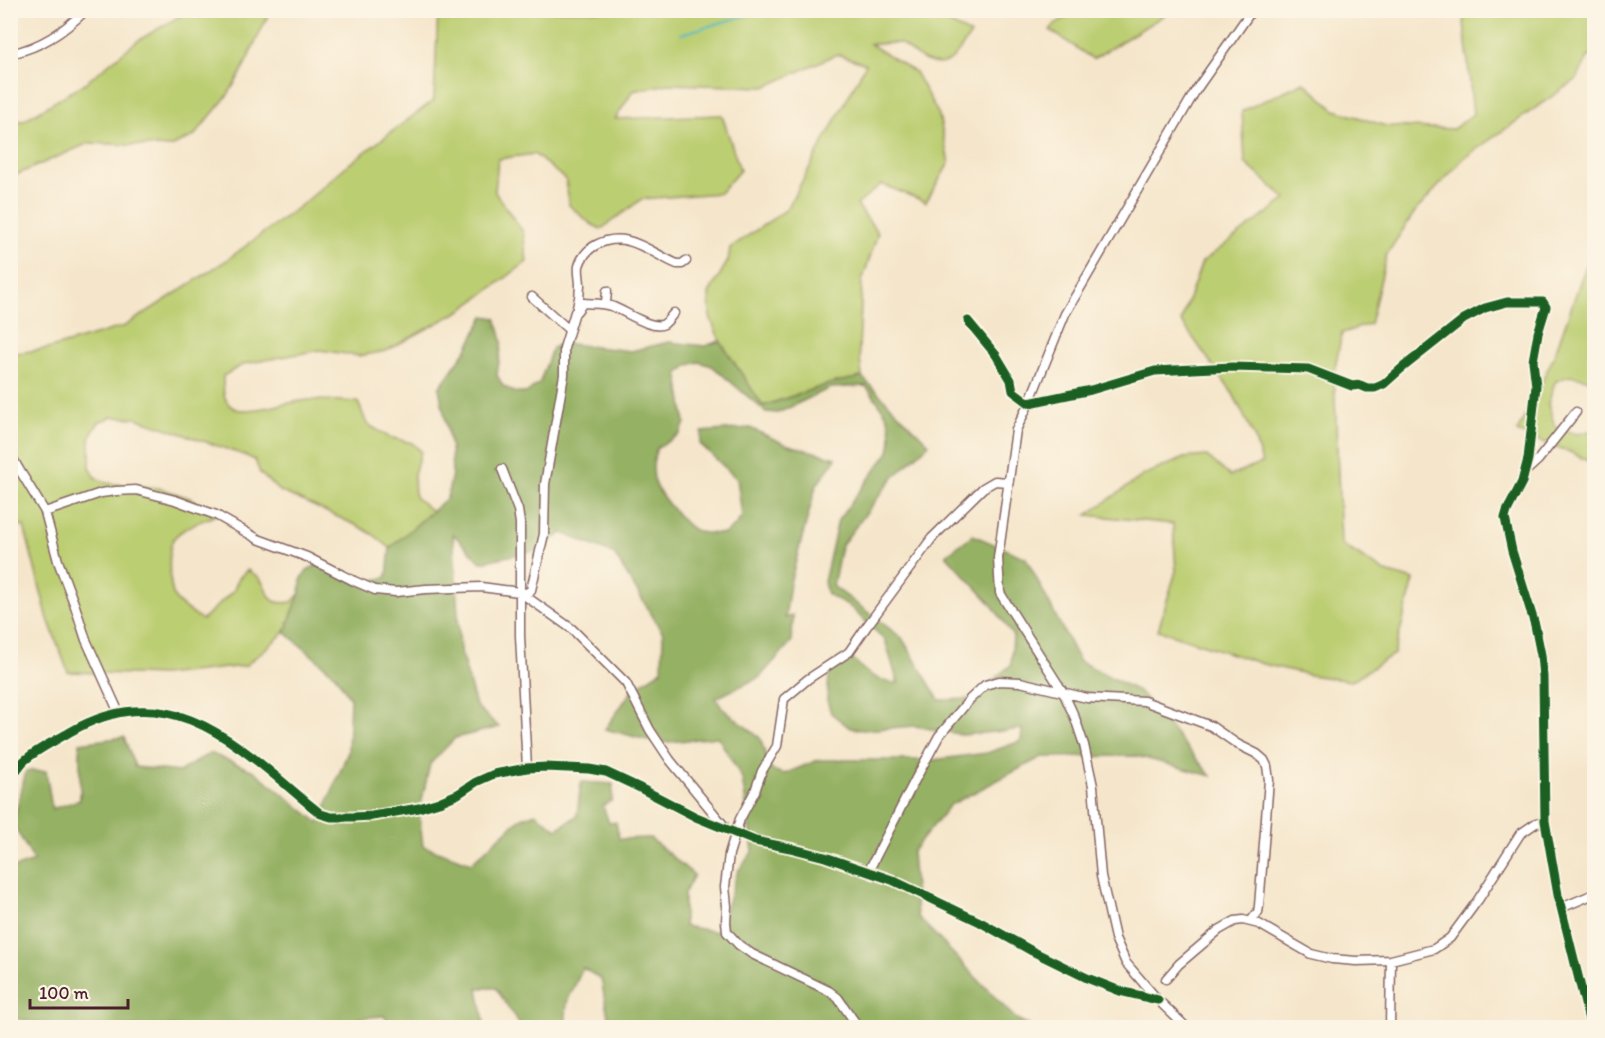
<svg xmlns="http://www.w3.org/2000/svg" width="1605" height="1038" viewBox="0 0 1605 1038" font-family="Itim,sans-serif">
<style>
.green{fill:#bcce72;stroke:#83764e;stroke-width:1.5}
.forest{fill:#95b164;stroke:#706848;stroke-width:1.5;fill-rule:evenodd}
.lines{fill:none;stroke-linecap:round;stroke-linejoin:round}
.stream{stroke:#49b7c3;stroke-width:2}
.minor-casing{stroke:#866563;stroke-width:11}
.minor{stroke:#fff;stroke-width:8}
.cycleway-casing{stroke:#fcf5e5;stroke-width:13}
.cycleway{stroke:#1b5e20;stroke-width:9}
</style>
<rect width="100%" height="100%" fill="#fcf5e5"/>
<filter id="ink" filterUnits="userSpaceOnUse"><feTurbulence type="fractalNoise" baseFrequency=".0167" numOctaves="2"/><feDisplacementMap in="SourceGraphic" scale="12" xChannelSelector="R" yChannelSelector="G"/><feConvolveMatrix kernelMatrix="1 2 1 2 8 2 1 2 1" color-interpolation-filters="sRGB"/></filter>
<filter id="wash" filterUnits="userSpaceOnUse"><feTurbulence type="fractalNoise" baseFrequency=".008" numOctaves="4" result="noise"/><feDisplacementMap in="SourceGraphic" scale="24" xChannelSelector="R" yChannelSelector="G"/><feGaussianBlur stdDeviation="1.35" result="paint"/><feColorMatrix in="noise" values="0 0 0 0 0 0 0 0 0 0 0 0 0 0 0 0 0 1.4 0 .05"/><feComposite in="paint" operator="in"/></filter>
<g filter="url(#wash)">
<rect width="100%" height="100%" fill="#f5e6cb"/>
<path class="green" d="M938,10L940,19L971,34C966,41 957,55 951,60C933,72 913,53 900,43L870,44L915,72L939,115L949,163L926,202L881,184L857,205L878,233L862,281L859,349L862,377L832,383L762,406L720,341L710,317L709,293L728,261L730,248L787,209L866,64L837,54L765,87L668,84L633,91L615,119L722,115L740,170L720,193L642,199L601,229L591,224L569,205L566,180L534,154L498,159L495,192L523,232L527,262L463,309L386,351L359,356L320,350L244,364L223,376C223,388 222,404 236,409C250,414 293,400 311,400C326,400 342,401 358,402L367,424L389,437L412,443L421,451L414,474L415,497L432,511L390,548L374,535L360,527L278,490L260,473L255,460L244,455L136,418L111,417L99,422L91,434L90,445V468L96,478L106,483L159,488L190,498L216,515C203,521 185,526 175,537C166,546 169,589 176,600C180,605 196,616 202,620L234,590L238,579L247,570C252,573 257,575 260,579C272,595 266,606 292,602L300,593L285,632L245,666L163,675L68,672L48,619L24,526H11V354L51,348L125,326L224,262L308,200L345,167L434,100L438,11Z
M1078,10H1171V11L1093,59L1050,30L1055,24Z
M185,11H270L240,75L227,96L194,136L171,147L89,143L11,177V120L23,121L84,84L137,41L182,15Z
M1463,11H1594V56L1588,57L1577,79L1464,158L1414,213L1387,254L1370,324L1342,333L1334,373L1341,544L1385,572L1414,580L1394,654L1351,681L1310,675L1263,664L1158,630L1176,571L1173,524L1087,515L1144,475L1184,458L1207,456L1230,476L1262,463L1254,436L1233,394L1181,321L1202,262L1286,199L1245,163L1242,111L1304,82L1335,110L1386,126L1453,129L1473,114Z
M1594,243V382C1578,376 1570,373 1555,382L1548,404L1555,427L1577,434L1594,430V464L1570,452L1517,432L1554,356Z"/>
<path class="forest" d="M484,316L496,318L502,341L497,375L503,386L514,392L526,393L540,382L552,348L562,343L631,351L669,342L705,346L720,341L763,406L832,383L862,377L929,444L892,479L841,546L833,586L902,638L939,700L970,699L1011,665L1013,636L992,605L946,555L973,535L1026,558L1079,661L1140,692L1211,776L1137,756L1042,757L950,805L912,852L917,916L1015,1018L1031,1027H610L601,979L583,968L567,1002L565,1027H521L496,988H478L485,1028L392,1027L384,1016L359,1018L356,1028L63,1027L17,1019L11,1005V869L34,861L13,824L26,771H46L52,809L80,800V743L124,737L135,767L179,772L210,753L254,771L319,823L348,752L350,698L336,676L285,632L300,593L301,580L307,570L317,565L338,572L370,581L387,577L390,548L447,498L452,474L451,448L439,388L467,349ZM699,362L712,366L766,412L778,413L830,388L866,386C884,410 896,420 889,452L838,520L824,582L827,594L848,605L885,640L898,683C887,683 875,678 865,671C854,662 860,661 844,658L833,664L829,676L827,700L831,713L850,728L863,730L915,726L964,735L1022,729L1021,741L987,753L933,760H818L784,774L772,770L768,762L760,738L722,708L716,698L760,677L792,641L793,615L785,618L790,583L816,486L836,458L785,444L750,428L702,432L700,444L737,479L742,516L735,526L724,534C717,533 708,534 700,532C691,530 684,522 678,515C658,493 646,478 657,448L680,434L685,423L678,374L688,365ZM562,533L614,554L663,633L662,670L633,689L605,729L659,743L718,737L742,778L753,851L738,871L718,932L684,926V894L694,875L650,838L619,839L616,822L609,823L603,806L612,800L613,784L581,782L577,816L557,829L535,813L520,819L471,863L423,846L419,813L430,764L455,738L499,727L476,706L460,649L453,534L481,562L538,550Z"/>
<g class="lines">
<path class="stream" d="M681,34L751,14L758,10"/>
</g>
</g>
<g filter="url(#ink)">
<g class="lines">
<defs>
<path id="minor" d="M10,54C42,47 63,32 86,10
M532,297L568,329
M605,304L606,302L607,291
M577,308C579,300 580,293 580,285C580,279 578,272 579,266C581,258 588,249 596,245C627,229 649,252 677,264H682L686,261
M968,321L996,355L1011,380L1013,391L1029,403L1091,390L1155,371L1232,367L1308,369L1352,386L1360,385L1367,388H1375L1384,384L1402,368L1464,319L1485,308L1507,302H1543L1546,307L1538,333L1533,361L1536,386L1528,459L1522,482L1507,511L1505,518L1512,551L1535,625L1541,655L1543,677L1545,821L1558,895L1591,1028
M10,453L17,466L45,512L58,561L75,606L86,640L119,713
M502,469L518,510L520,523V636L527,768
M1526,471L1538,460L1576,412
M45,512L101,493L116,491L136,490L175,500L216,515L258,539L307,557L354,581L375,590L396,592L426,589L481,587L527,593L531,590L544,534L545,484L564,375V348L575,312H576L583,303C592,304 602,303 611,306C624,310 652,331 664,324C668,321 671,316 674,313
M521,593L572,629L626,683L650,730L670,760L725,827
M10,779C15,773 19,766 24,761C37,749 55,741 70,732C170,674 238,745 311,806L321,814L331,817H353L372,816L419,808L439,802L458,794L476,782L494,774L527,768L546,767L589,769L606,772L638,787L696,817L755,841L790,848L825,857L892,880L980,922L1032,951L1087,978L1120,991L1158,1000
M868,872L915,780L939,736L970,699L985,685L999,681L1020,682L1087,698L1144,701L1211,726L1237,744L1257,754L1264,760L1267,766L1269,780L1259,906L1258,912L1251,921
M1561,908L1594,894
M1166,979L1179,964L1219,930L1235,921L1243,920L1259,924L1311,954L1332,959L1356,961L1391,960L1434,949L1450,938L1478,900L1520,834L1536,823L1545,821
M859,1028L838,998L829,991L752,954L739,945L727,932L726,922L727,906L725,887L729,854L740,819L755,791L762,771L777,746L784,699L808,679L849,652L867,626L932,538L983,488L995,481L1008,482
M1187,1028L1158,1000L1133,971L1126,963L1115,938L1101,876L1093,786L1084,745L1075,718L1063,692L1000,593L998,558L1016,430L1029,403L1065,314L1196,90L1252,10
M1390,1028L1391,960"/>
</defs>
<use href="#minor" class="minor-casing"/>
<use href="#minor" class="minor"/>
<defs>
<path id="cycleway" d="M968,321L996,355L1011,380L1013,391L1029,403L1091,390L1155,371L1232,367L1308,369L1352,386L1360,385L1367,388H1375L1384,384L1402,368L1464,319L1485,308L1507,302H1543L1546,307L1538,333L1533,361L1536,386L1528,459L1522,482L1507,511L1505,518L1512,551L1535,625L1541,655L1543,677L1545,821L1558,895L1591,1028
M10,779C15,773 19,766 24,761C37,749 55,741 70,732C170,674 238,745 311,806L321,814L331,817H353L372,816L419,808L439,802L458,794L476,782L494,774L527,768L546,767L589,769L606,772L638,787L696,817L755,841L790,848L825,857L892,880L980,922L1032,951L1087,978L1120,991L1158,1000"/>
</defs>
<use href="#cycleway" class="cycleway-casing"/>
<use href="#cycleway" class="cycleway"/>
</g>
</g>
<rect width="1605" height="1038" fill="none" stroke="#fcf5e5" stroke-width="36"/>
<path d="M30 999v9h98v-9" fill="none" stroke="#4a1f2b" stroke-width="3"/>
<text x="39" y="999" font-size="18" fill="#4a1f2b" stroke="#fcf5e5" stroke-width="4.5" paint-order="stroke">100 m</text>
</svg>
